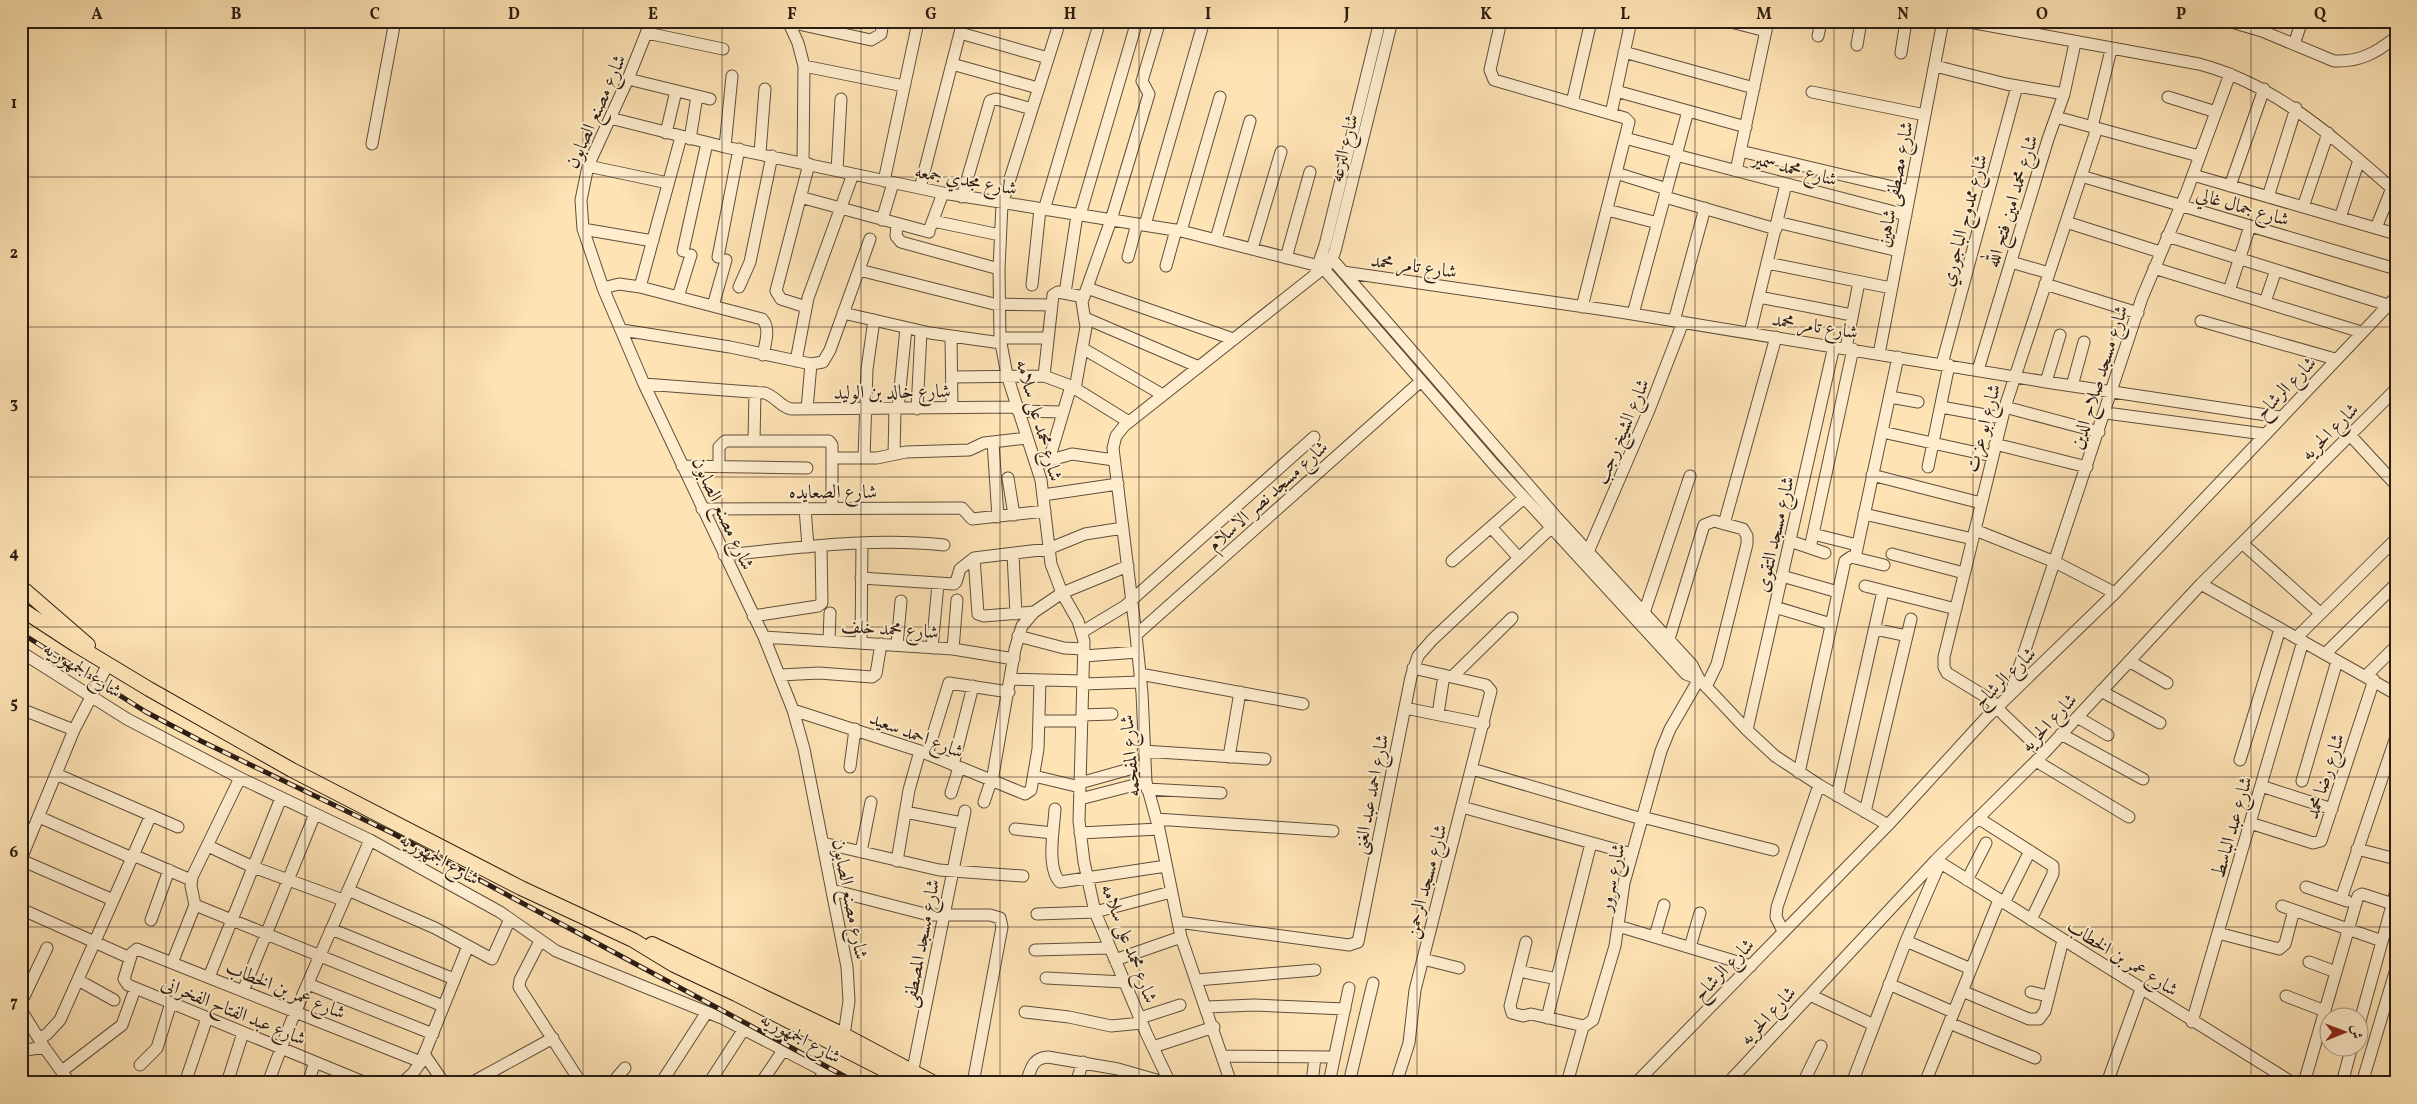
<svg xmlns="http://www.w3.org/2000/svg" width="2417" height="1104" viewBox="0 0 2417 1104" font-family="Vollkorn,Amiri,serif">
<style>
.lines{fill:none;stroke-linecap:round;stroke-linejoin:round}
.minor-casing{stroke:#604e3b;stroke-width:13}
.major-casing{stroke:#2b1c13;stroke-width:16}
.minor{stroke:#feedce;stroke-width:11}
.major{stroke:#fee3b4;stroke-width:14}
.rail-casing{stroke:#2b1c13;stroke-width:5}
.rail{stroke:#feedce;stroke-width:3;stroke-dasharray:9;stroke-linecap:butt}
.grid{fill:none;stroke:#2b1c13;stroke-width:1;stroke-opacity:0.55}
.labels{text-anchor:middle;stroke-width:4;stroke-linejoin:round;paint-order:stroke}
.street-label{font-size:19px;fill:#2b1c13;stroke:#feedce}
.neatline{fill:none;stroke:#2b1c13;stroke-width:2}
.grid-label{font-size:16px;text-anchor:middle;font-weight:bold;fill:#2b1c13}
</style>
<rect width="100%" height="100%" fill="#fee3b4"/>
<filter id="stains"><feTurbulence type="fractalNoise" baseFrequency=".004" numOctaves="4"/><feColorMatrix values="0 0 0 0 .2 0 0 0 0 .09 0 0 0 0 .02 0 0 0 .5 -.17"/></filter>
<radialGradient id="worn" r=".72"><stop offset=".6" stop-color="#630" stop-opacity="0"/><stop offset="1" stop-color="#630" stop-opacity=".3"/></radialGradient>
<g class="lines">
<defs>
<path id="minor" d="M651,21L628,79L588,166L581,200L583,229L603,288L644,384L764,637L793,710L804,749L847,967L849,1001L844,1035
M788,21L798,43L804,66L803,163
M1060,21L1002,204L999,269L1000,338L1007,375L1041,480L1051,564L1062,593L1078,621L1084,641L1079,821L1084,862L1095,912L1103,931L1147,1035L1170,1083
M1501,21L1490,70L1494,80L1625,118L1629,122L1582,307
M1727,21L1766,31
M1964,21L2199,64C2278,85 2335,139 2396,192
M2228,21L2262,31L2334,61C2360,62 2376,53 2396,37
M789,22L871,40L881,34L883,21
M647,33L723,49
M960,33L1048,58
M1818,36L1821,21
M2294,44L2302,21
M1857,45L1861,21
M1624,52L1754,88
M1901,53L1906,21
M952,64L1038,88
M804,66L904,86
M1935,66L2006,84L2064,94
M628,79L710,99
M1616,91L1746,127
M1812,92L1925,115
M2168,97L2216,112
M1572,103L1591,21
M1611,114L1631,21
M2056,117L2199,156
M610,118L725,147L943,193L1181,231L1319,266
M2092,127L2111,50
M666,133L676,91
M1625,138L1677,152
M690,139L697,96
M372,144L395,21
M725,147L732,76
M1740,151L1910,191
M760,153L765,89
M1676,155L1906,215
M588,166L668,183
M837,171L841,99
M1736,171L1768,21
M1616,173L1667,189
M2193,175L2396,234
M2081,176L2396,269
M884,181L917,27
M2230,186L2264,89
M920,188L963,21
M800,197L929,232
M962,197L990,101L996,99L1032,109
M1665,197L1776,229
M2268,197L2296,108
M2303,207L2328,133
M1044,210L1100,21
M1607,210L1658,223
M1080,215L1137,21
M2340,218L2359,160
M882,220L893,183
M933,221L1000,235
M1777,222L1899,251
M2066,222L2160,252
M897,224L896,236L901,242L999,269
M1145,225L1204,21
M930,228L943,193
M2376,228L2392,188
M583,229L653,241
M1181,231L1220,97
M2167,236L2388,305
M1216,239L1250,121
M1252,249L1281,152
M683,251L707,143
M718,257L739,149
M1128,257L1137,224
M1286,258L1310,172
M1332,259L1558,519L1692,665L1699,679L1747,730L1775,756L1819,785L1888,825
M2011,262L2049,273
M1767,263L1891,288
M1166,266L1176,230
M2154,268L2361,332
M1324,269L1495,466L1686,674L1699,679
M859,270L994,304L1052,305
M1316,271L1325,245L1380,21
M1343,272L1620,312L2046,382L2280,417
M2045,284L2138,313
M1032,285L1040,209
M640,287L681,137
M739,287L750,262L772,156
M603,288L619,284L640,287L762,319C771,328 765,344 763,355
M1087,288L1233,339
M2229,291L2250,226
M1065,293L1077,215
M678,297L691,255
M1759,297L1852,315
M2265,302L2276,270
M713,306L726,260
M806,307L781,299L776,291L809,164
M843,313L930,333L1001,343
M1633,314L1688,111
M1085,318L1199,367
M1674,321L1705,208
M2201,321L2335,359
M622,330L730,347L811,364L823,362L830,350L870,239
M1750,333L1786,184
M951,337L952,408
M1000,338H1048
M1082,348L1163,395
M1846,348L1859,282
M1879,354L1943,21
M796,361L808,298L853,174
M1942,364L2017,86
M1978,370L2048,139L2064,94L2075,43
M1044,376L1053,295L1058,292L1084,297
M952,377L1044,376L1071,386L1129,422
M2046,382L2060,335
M644,384L765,393C776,397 781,407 791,409L1017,407
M2072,386L2084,342
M1075,389L1086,327L1082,302L1111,220L1149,94L1142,81L1160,21
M1890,397L1918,402
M1941,407L2002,418
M2005,407L2099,432
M807,409L811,364
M898,409L906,328
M917,409L921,332
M1018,411L1063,412
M2106,413L2264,434
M1882,432L1992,456
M2350,435L2396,485
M754,441L755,392
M993,442L998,517
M1995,444L2087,467
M894,454L895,409
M832,458H877L906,452L969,450L984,443L1027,438
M864,458L867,369L874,320
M1049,460L1071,386
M1037,464L1072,454L1114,460
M682,466L807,468
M719,467V447L725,441H829L832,445V508
M1928,467L1949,365
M1872,475L1981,503
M1008,478L1014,515
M1043,495L1118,484
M805,508L808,547
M702,509L962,508L972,519L1045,511
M1864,514L1973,539
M1724,524L1776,337
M1491,527L1519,558
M1975,530L2055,562L2115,593
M1813,534L1857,545
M1790,541L1825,553
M2242,543L2320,613
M1810,548L1853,349
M1588,552L1649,410L1683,322
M1013,554L1016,614
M1892,554L1964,573
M724,555C797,548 871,537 944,545
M974,558L978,614L984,616L1034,612
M1855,558L1898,357
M1452,561L1524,498
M1782,576L1838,592
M861,578L954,584L956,582L960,569L974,558L1048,549L1085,534L1123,528
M2201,584L2396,694
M1865,586L1956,609
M1775,607L1831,624
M1644,613L1690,476
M753,616L818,606L822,603L821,546
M1875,629L1907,636
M1082,632L1125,606L1314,437
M1136,635L1421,381
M1018,636L1064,648L1084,649
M764,637L953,649L1014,659
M2296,638L2396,539
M1669,639L1704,525L1714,521L1743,529L1747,536V544L1717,664L1706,687
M829,641L830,613
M861,643L862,543
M897,645L901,601
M932,648L938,584
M953,649L957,600
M21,652L127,719L240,778L370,840L500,912L556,951L724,1019L847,1083
M2325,654L2396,584
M1084,656L1138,652
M2129,661L2167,683
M1140,674L1303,704
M780,675L819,673L872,677L876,674L881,644
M2366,676L2396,646
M1452,677L1512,618
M1011,679L1083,681
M1083,684L1141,682
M2101,691L2160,723
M2011,692L2142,298L2187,191L2230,74
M1405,708L1484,724
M21,709L74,730
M793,710L920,751L1025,794L1031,790L1038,749L1040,680
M1438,714L1444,675
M1082,715L1112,714
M2077,717L2108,735
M1039,721H1082
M1747,730L1834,346
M2061,734L2143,779
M1143,751L1265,759
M2044,753L2004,715L1991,700L1947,673L1944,667V657L2005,407L2097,128
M927,754L949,683L1009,692
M1229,757L1240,692
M2240,760L2280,629
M2036,761L2129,817
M953,765L973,686
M850,767L855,729
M1472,769L1642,819
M1799,773L1845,561L1851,557L1884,565
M56,774L178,827
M1034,776L1080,787
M992,781L1015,649L1022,626L1034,612L1062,593L1128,566
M2302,781L2337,661
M1080,783L1144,765
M2261,786L2332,809
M1147,789L1221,793
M951,793L959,768
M1837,796L1883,591
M1080,799L1146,782
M984,802L991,781
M1462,807L1632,854
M1055,809C1054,828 1046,868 1060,882L1166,866
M905,812L962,823
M1865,812L1911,619
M39,817L132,858
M1642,817L1773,850
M1978,818L2053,866V874L2031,920
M1156,819L1333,831
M2250,823L2313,843L2321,841L2374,680
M1015,829L1053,833
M1080,833L1159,829
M823,843L939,870L1023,876
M208,846L253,867L343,900
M2357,849L2396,859
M861,852L871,802
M133,855L191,880
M21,859L74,730L108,664
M21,860L113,900
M1936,860L2293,1083
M897,861L909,790L920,751
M1967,880L1986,843
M2306,887L2347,901
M348,890L435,928L492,959L510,919
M832,890L929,915H990L1000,918L1002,927L973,1083
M2341,899L2396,737
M2004,903L2030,851
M195,905L443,1006
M2282,906L2382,941
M21,909L130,958
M1037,914L1095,912L1171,892
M151,920L169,870
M1178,922L1349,945L1358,942L1411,677L1418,656L1432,640L1552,527
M1618,926L1751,966
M331,929L454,979
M1783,931L1776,917L1777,907L1819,785
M2218,933L2279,949L2285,944L2294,910
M1655,936L1664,905
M540,941L520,980L519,987L581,1083
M1906,941L1971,969
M1526,942L1510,1006L1512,1013L1523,1016L1531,1014L1584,1026
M1690,947L1700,913
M1035,950L1110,948
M1423,959L1459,968
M1115,960L1181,937
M2309,962L2336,972
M172,963L195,905L191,886L192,877L240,778
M1519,971L1557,979
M209,977L281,798
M1046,978L1124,982
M78,980L114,1000
M1197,980L1315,970
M308,984L433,1034
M1889,984L1953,1012
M243,991L315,814
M1962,991L2029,1019H2039L2045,1011L2063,940
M2031,992L2048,996
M1810,995L1874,1025
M2286,996L2325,1011
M21,1003L47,948
M1207,1007L1254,1005L1345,1009
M21,1010L44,1047L70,1083
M1025,1012L1069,1017L1111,1026L1142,1023
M1140,1018L1180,1005
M1547,1018L1591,843
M2360,1021L2396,891
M2192,1022L2303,641
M1949,1023L2035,1058
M39,1039L47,1034L60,1020L151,815
M1153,1047L1214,1027
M21,1051L44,1047
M424,1054L444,1083
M1223,1056L1334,1057
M140,1065L157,1048L171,1003
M62,1071L122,1025L135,989
M911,1079L965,811
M185,1083L207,1018
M227,1083L243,1033
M268,1083L291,1022L370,840
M308,1083L315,1062
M366,1083L128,985L124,979L132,953L137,949L421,1062
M402,1083L413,1073L421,1062L468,946
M471,1083L553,1038
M612,1083L625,1068
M661,1083L707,1012
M709,1083L744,1029
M761,1083L784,1049
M817,1083L825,1071
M1026,1083C1031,1069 1032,1058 1048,1057L1118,1069L1167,1083
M1076,1083L1083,1062
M1231,1083L1181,937L1159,829L1146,782L1142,693L1136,635L1113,448L1116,436L1124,426L1330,263L1335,251L1392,21
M1312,1083L1315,1057
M1329,1083L1349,988
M1349,1083L1373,983
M1396,1083L1409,1043L1415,990L1491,691L1486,685L1413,668
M1567,1083L1583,1027L1593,1020L1615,946L1624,883L1661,751L1670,729L1699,679
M1636,1083L1888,825L1986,718L2115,593L2396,297
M1728,1083L1936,860L2044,753L2201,584L2396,389
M1803,1083L1821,1046
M1852,1083L1906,941L1940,863
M1925,1083L1999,900
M2107,1083L2141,989
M2304,1083L2358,896L2362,894L2396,905
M2342,1083L2352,1046
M2362,1083L2396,969"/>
<path id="major" d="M21,587L88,645
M21,609L76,645L149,689L292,770L521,888L633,940L674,965L736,994L910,1083
M652,944L844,1035L934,1083"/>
</defs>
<use href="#minor" class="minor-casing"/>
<use href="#major" class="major-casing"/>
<use href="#minor" class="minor"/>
<use href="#major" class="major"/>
<defs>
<path id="rail" d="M21,633L146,712L201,741L394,834L857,1083"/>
</defs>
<use href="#rail" class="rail-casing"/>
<use href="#rail" class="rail"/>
</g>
<path class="grid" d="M166,21V1083M305,21V1083M444,21V1083M583,21V1083M722,21V1083M861,21V1083M1000,21V1083M1139,21V1083M1278,21V1083M1417,21V1083M1556,21V1083M1695,21V1083M1834,21V1083M1973,21V1083M2112,21V1083M2251,21V1083M21,177H2396M21,327H2396M21,477H2396M21,627H2396M21,777H2396M21,927H2396"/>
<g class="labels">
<g class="street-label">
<text transform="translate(595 111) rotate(-66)" y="7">شارع مصنع الصابون</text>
<text transform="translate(1343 148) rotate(-76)" y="7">شارع الترعه</text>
<text transform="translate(1795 168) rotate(15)" y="7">شارع محمد سمير</text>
<text transform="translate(966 179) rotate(10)" y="7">شارع مجدي جمعه</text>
<text transform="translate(1894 184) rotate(-79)" y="7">شارع مصطفى شاهين</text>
<text transform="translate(2011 201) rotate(-73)" y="7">شارع محمد امين فتح الله</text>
<text transform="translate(2243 206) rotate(16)" y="7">شارع جمال غالي</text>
<text transform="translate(1963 220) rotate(-75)" y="7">شارع ممدوح الباجوري</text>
<text transform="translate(1414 265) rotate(8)" y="7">شارع تامر محمد</text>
<text transform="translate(1815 325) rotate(9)" y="7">شارع تامر محمد</text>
<text transform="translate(2098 377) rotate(-72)" y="7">شارع مسجد صلاح الدين</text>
<text transform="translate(2285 387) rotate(-46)" y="7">شارع الرشاح</text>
<text transform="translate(892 391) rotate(-1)" y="7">شارع خالد بن الوليد</text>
<text transform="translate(1040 420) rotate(74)" y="7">شارع محمد على سلامه</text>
<text transform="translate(1982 428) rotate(-75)" y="7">شارع ابو عزت</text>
<text transform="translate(1621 431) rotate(-67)" y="7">شارع الشيخ رجب</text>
<text transform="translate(2329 431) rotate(-45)" y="7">شارع الحريه</text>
<text x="833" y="498">شارع الصعايده</text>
<text transform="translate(1267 495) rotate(-42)" y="7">شارع مسجد نصر الاسلام</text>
<text transform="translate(724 513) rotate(65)" y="7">شارع مصنع الصابون</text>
<text transform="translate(1774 534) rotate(-77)" y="7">شارع مسجد التقوى</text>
<text transform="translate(890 628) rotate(4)" y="7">شارع محمد خلف</text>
<text transform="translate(83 669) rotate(32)" y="7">شارع الجمهوريه</text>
<text transform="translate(2004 677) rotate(-44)" y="7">شارع الرشاح</text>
<text transform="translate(2048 722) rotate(-47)" y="7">شارع الحريه</text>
<text transform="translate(917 734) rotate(21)" y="7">شارع احمد سعيد</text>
<text transform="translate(1129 756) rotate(-95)" y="7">شارع المفحمه</text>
<text transform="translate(2324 776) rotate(-72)" y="7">شارع رضا محمد</text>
<text transform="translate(1370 794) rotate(-79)" y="7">شارع احمد عبد الغنى</text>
<text transform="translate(2231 827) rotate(-74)" y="7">شارع عبد الباسط</text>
<text transform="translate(440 858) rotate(29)" y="7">شارع الجمهوريه</text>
<text transform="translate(1611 877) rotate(-78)" y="7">شارع سرور</text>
<text transform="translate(1425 881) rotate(-75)" y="7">شارع مسجد الرحمن</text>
<text transform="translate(851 899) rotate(79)" y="7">شارع مصنع الصابون</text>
<text transform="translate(920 943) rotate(-79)" y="7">شارع مسجد المصطفى</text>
<text transform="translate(1130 943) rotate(69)" y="7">شارع محمد على سلامه</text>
<text transform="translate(2123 957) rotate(32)" y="7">شارع عمر بن الخطاب</text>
<text transform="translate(1723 969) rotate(-46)" y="7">شارع الرشاح</text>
<text transform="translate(286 989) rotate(22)" y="7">شارع عمر بن الخطاب</text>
<text transform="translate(234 1010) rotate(22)" y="7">شارع عبد الفتاح الفخرانى</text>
<text transform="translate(1767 1015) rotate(-47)" y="7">شارع الحريه</text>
<text transform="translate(801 1037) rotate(28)" y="7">شارع الجمهوريه</text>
</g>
</g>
<rect width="2417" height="1104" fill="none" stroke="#fee3b4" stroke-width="55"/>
<g transform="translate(2344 1032) rotate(89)"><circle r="24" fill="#feedce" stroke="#aa9983"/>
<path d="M0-4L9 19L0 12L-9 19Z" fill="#8f2418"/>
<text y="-8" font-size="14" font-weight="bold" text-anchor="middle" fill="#2b1c13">ش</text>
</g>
<rect x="28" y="28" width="2362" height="1048" class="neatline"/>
<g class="grid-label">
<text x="97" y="19">A</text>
<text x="236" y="19">B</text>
<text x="375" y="19">C</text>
<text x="514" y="19">D</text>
<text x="653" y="19">E</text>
<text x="792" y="19">F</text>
<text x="931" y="19">G</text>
<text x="1070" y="19">H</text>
<text x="1208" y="19">I</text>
<text x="1347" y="19">J</text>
<text x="1486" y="19">K</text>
<text x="1625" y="19">L</text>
<text x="1764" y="19">M</text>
<text x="1903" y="19">N</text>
<text x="2042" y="19">O</text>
<text x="2181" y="19">P</text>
<text x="2320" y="19">Q</text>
<text x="14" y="108">1</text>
<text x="14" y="258">2</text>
<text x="14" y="408">3</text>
<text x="14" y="558">4</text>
<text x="14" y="708">5</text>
<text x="14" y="857">6</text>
<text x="14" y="1007">7</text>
</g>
<rect width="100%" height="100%" filter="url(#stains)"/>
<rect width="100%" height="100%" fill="url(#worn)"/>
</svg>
